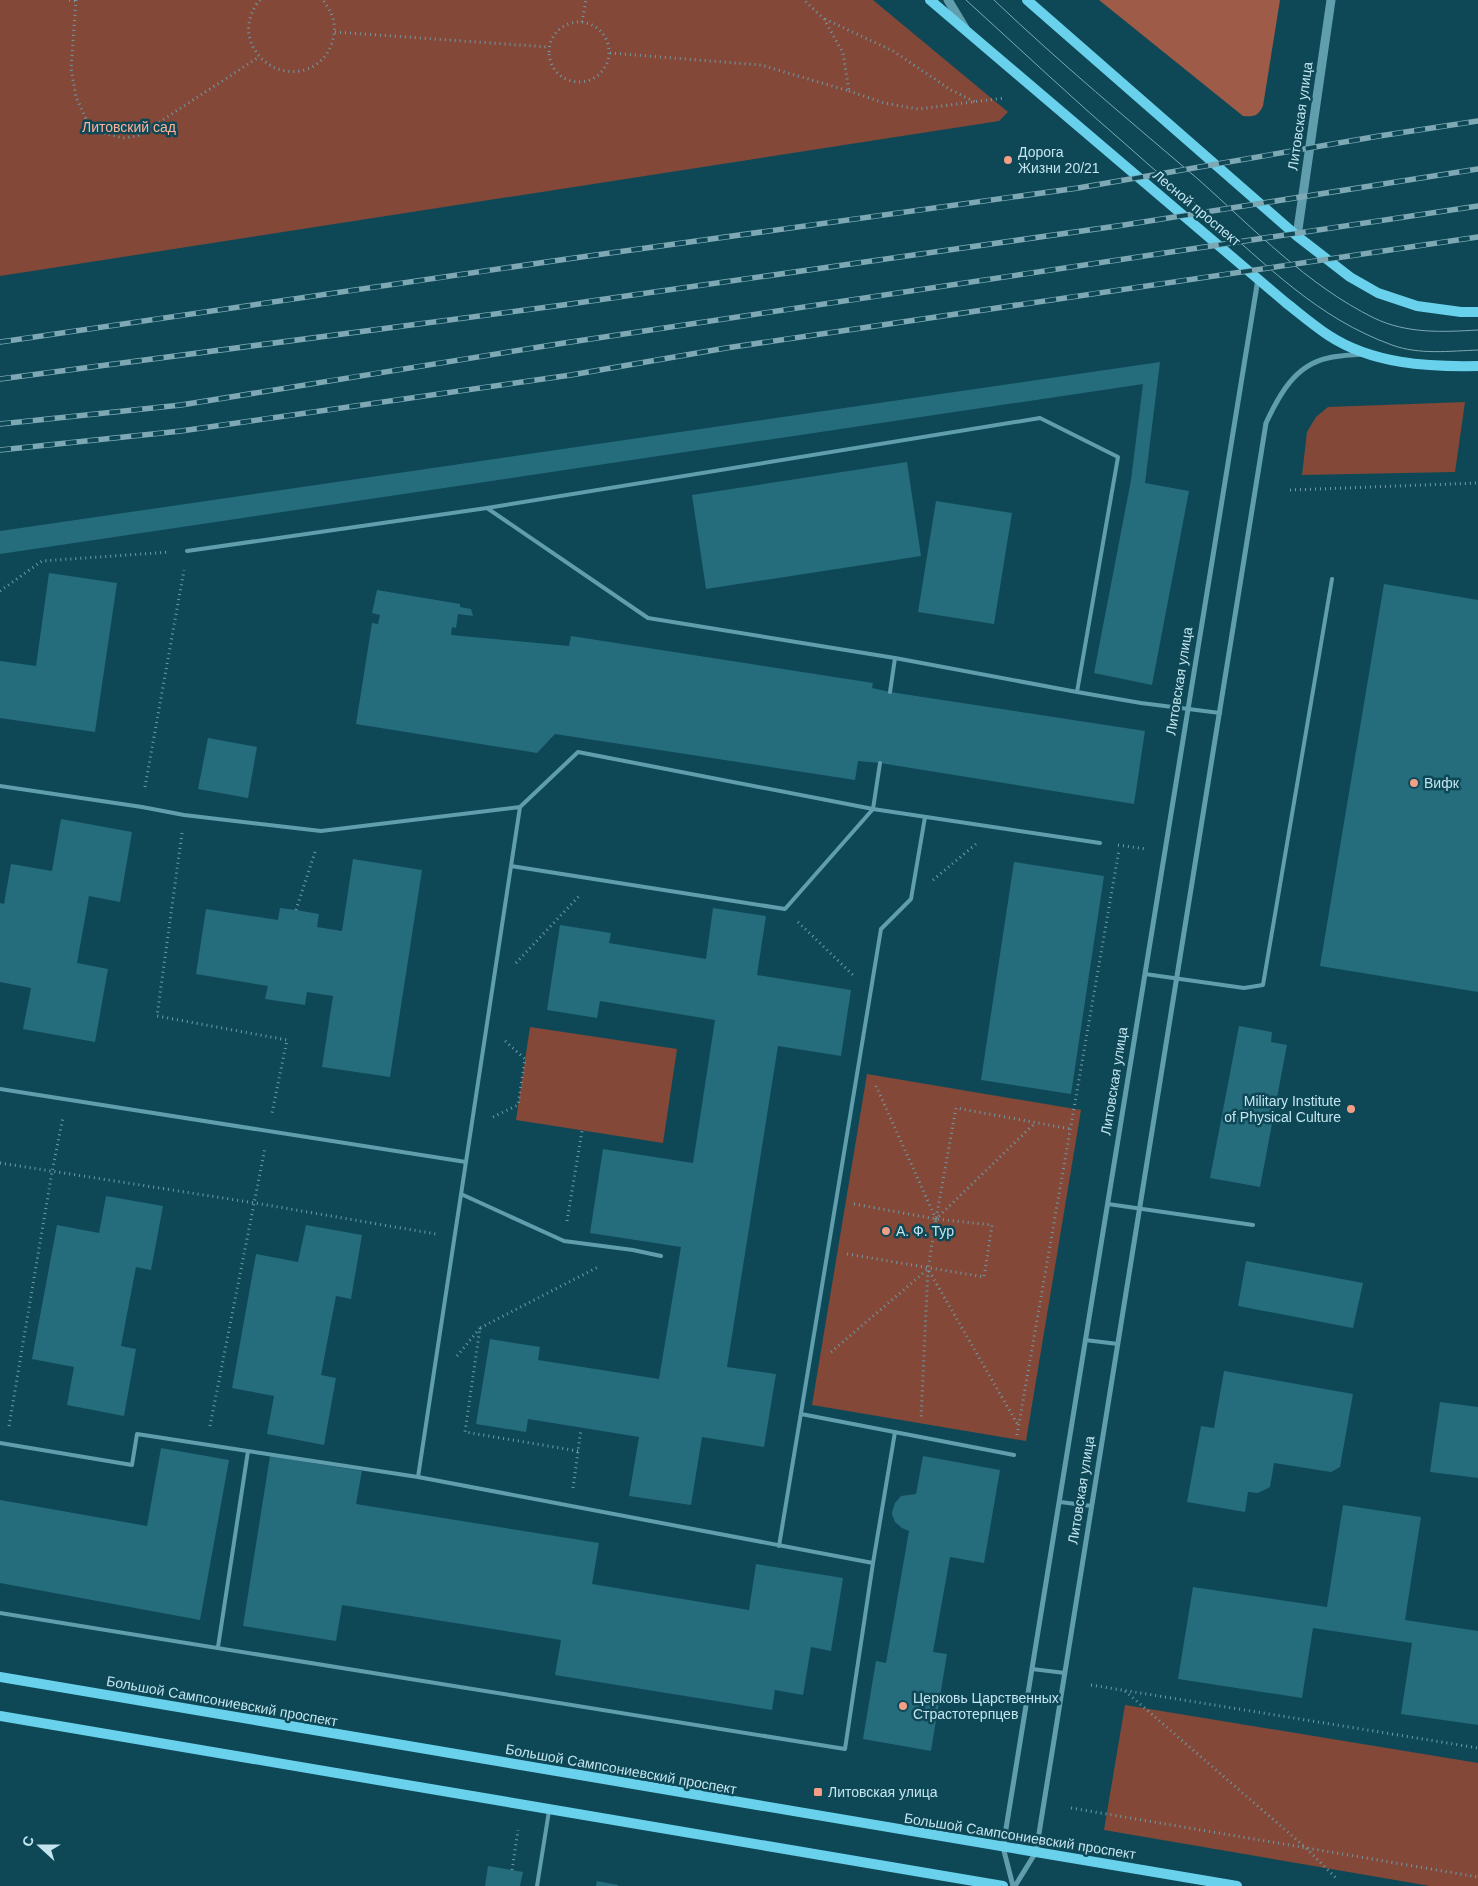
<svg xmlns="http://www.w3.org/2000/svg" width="1478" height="1886" viewBox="0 0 1478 1886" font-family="Helvetica,sans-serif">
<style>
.green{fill:#834837}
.forest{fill:#9d5b48}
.building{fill:#256c7d}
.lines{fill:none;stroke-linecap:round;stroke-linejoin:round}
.path{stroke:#6e9ba7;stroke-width:3;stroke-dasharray:1 4;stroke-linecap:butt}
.service{stroke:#609eae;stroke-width:4}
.minor{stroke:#609eae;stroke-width:5}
.tertiary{stroke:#609eae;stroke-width:9}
.secondary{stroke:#69d1ec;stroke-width:10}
.tram{stroke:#7da8b4;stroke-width:1}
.rail-casing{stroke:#7da8b4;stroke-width:5.5}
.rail{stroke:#0e4856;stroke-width:4;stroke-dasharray:11;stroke-linecap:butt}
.poi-dot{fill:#f39f86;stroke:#0e4856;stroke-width:2}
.labels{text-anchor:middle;stroke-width:5;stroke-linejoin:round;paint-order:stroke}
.street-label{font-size:14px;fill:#c3e5ef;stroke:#0e4856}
.park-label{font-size:14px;fill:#ffb19a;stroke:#0e4856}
.poi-label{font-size:14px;fill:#c3e5ef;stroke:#0e4856;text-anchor:start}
</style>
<rect width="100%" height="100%" fill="#0e4856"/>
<path class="green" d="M0,0H873L1008,112L999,121L0,276Z
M1465,402L1455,472L1302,475L1307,432L1316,417L1328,407Z
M530,1027L677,1049L663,1143L516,1120Z
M867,1074L1081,1110L1026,1441L812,1405Z
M1125,1705L1478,1763V1886H1430L1104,1830Z"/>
<path class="forest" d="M1099,0H1280L1263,106C1258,116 1254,117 1243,116Z"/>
<path class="building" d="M1160,362L1145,483L1189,491L1152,685L1094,673L1131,480L1143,384L0,554V531Z
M907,462L921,556L706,589L692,495Z
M936,501L1012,513L994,624L918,612Z
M49,573L117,583L95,732L0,718V661L36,666Z
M1384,584L1478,600V992L1320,966Z
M377,590L460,604V607L471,609L473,616L458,614L456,628L452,627L451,635L569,646L571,636L873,683L872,688L890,692L1145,731L1134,804L880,763L858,761L855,780L555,734L537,753L356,724L372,623L378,624L380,615L372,613Z
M208,738L257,747L248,798L198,789Z
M61,819L132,832L120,902L89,896L77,963L108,969L95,1042L23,1029L31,988L0,982V903L4,904L11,864L52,871Z
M353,859L422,870L390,1077L322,1067L333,996L307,992L305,1005L265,999L268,986L196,974L206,909L278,920L280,908L296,910L319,914L317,927L342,931Z
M1014,862L1104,876L1071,1094L981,1080Z
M713,908L766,916L757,975L851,990L841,1056L778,1046L727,1367L776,1374L764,1447L702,1437L691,1505L629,1496L639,1437L528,1419L526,1432L476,1424L490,1339L540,1347L538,1360L659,1379L681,1247L590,1233L603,1149L693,1163L715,1020L600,1001L597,1018L547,1010L560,925L611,933L609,943L706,959Z
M1239,1026L1272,1032L1271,1042L1287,1045L1260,1187L1210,1178Z
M106,1196L163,1206L151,1270L136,1267L121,1346L136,1349L124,1416L67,1405L74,1367L32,1359L57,1225L99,1233Z
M306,1225L362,1235L351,1299L336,1296L321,1375L336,1378L324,1445L267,1434L274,1396L232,1388L256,1254L298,1262Z
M1246,1261L1363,1283L1353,1328L1238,1306Z
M1224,1371L1353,1394L1340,1467L1331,1472L1274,1463L1270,1487L1258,1493L1248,1492L1245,1512L1187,1502L1201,1426L1214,1428Z
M1440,1402L1478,1407V1478L1430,1472Z
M161,1448L229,1460L200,1620L0,1583V1500L147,1526Z
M270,1456L362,1471L356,1504L599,1543L592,1584L749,1610L756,1564L843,1578L831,1651L811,1647L803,1695L775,1690L772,1710L555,1675L561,1640L342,1605L336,1641L243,1626Z
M923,1456L1000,1470L984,1563L950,1557L933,1652L947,1654L931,1751L863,1739L876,1661L886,1663L909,1531L902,1528L895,1522L892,1514L893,1509L895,1503L901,1496L916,1494Z
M1343,1505L1421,1517L1405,1620L1478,1631V1725L1401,1714L1412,1643L1313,1628L1302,1698L1178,1679L1193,1587L1327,1607Z
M488,1866L523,1872L520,1886H485Z
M597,1881L618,1885V1886H596Z"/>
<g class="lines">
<path class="path" d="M69,0L76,1
M76,0L71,68L76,97L87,121L103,133L123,138L138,136L259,57
M260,0C252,8 247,24 249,35C259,81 322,85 333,39C335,31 335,21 331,13C329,9 326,4 323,0
M825,19L893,51L951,90L975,102
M549 52a30 30 0 1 1 60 0a30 30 0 1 1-60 0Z
M582,22L586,0
M335,32L548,47
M610,53L761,65L849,91L843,53L824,19L804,0
M849,91L884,103L918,109L1004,98
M1290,490L1478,483
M0,591L42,561L170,552
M145,787L184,570
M182,833L157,1016L287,1040L272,1113
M1118,845L1146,849
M933,880L976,844
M296,910L316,849
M798,922L853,975
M516,963L579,896
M876,1086L936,1219L1035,1123
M493,1117L518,1105L525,1059L503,1039
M0,1163L255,1203L436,1234
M854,1204L936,1219L956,1108L1071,1129
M567,1221L582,1131
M847,1254L984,1277L992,1225L936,1219L928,1269L921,1419
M831,1352L928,1269L1018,1425
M457,1356L480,1328
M9,1426L52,1172L63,1117
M210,1426L265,1148
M1017,1435L1119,850
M578,1451L465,1432L480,1328L600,1266
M573,1488L581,1429
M1091,1685L1478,1748
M1125,1691L1305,1847L1338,1880
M1071,1808L1478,1877
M512,1870L518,1830"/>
<path class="service" d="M487,508L648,618L895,658L1077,692
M187,551L487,508L1040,418L1118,457L1077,692L1141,703L1220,713
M890,692L895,658
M0,786L142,807L184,815L321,831L520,807L578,752L873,809L1100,843
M511,866L785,909L873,809L880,763
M1145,974L1244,988L1263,985L1332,579
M0,1089L466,1162
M461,1194L564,1241L633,1250L661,1256
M1108,1204L1253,1225
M1085,1340L1118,1344
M801,1414L1014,1455
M0,1443L132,1465L137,1434L418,1477L873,1563L895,1432
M418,1477L520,807
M1060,1502L1092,1506
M779,1546L881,929L911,899L925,817
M0,1613L845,1749L873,1563
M218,1647L248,1451
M1032,1669L1065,1673
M537,1886L549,1811"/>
<path class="minor" d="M1013,1886L1003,1847L1258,279
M1015,1886L1036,1852L1266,423C1279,395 1295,365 1328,358C1339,355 1352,355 1363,354"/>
<path class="tertiary" d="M948,0L965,28
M1297,236L1331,0"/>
<path class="secondary" d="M930,0L1285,302C1299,313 1313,325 1328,335C1372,364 1427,367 1478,366
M1027,0L1297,236L1350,277L1378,293L1417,306L1461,312H1478
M0,1677L1237,1886
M0,1716L1003,1886"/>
<path class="tram" d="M966,0C1021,50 1075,101 1131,149C1156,172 1183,193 1209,215C1267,265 1317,318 1392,345C1419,355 1450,351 1478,350
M994,0C1060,63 1130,121 1199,180C1254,229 1307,285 1374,318C1407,334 1443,332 1478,330"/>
<defs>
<path id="rail" d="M0,342L567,259L1078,188L1379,136L1478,121
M0,379L563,305L1124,225L1478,169
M0,424L181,405L564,343L1478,206
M0,450L181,431L571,375L726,348L1478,237"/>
</defs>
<use href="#rail" class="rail-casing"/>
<use href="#rail" class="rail"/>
</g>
<g class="poi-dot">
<circle cx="1008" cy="160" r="5"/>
<circle cx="1414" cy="783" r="5"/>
<circle cx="1351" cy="1109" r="5"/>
<circle cx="886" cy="1231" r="5"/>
<circle cx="903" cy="1706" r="5"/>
<rect x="813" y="1787" width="10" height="10" rx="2.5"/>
</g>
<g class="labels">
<g class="street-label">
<text transform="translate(1300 116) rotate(-82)" y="5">Литовская улица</text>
<text transform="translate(1197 208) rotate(40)" y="5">Лесной проспект</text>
<text transform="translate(1179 681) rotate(-81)" y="5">Литовская улица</text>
<text transform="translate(1114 1081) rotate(-81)" y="5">Литовская улица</text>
<text transform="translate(1081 1490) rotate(-81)" y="5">Литовская улица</text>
<text transform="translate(222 1701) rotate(10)" y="5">Большой Сампсониевский проспект</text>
<text transform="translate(621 1769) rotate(10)" y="5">Большой Сампсониевский проспект</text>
<text transform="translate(1020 1836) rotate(9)" y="5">Большой Сампсониевский проспект</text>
</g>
<g class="park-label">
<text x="129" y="132">Литовский сад</text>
</g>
<g class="poi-label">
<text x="1018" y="157">Дорога<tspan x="1018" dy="16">Жизни 20/21</tspan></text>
<text x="1424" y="788">Вифк</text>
<text x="1341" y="1106" text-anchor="end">Military Institute<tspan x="1341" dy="16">of Physical Culture</tspan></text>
<text x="896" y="1236">А. Ф. Тур</text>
<text x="913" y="1703">Церковь Царственных<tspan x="913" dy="16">Страстотерпцев</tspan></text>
<text x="828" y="1797">Литовская улица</text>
</g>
</g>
<g transform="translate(40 1846) rotate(291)" stroke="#0e4856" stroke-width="4" paint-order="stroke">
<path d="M0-4L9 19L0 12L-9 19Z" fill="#c3e5ef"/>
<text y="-8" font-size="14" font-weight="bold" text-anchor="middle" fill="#c3e5ef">С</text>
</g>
</svg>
